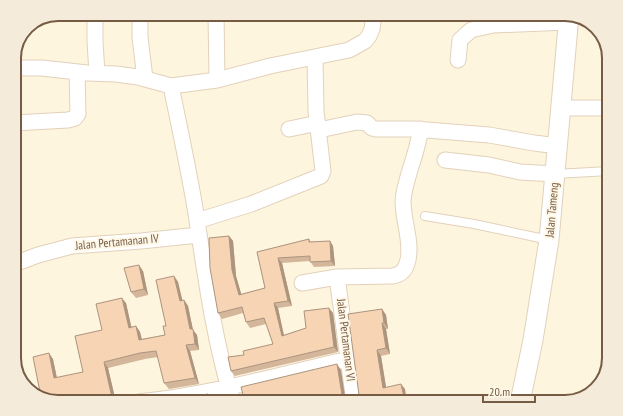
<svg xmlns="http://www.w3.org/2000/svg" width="623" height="416" viewBox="0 0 623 416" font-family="'PT Sans Narrow',sans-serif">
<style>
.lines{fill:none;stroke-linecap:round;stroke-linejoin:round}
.service-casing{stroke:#e3d1ba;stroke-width:10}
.minor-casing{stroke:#e3d1ba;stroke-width:17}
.tertiary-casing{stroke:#e3d1ba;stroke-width:21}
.service{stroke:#fff;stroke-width:8}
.minor{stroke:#fff;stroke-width:15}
.tertiary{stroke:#fff;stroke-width:19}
.wall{fill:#d4b69b}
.shaded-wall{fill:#ac947e}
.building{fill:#f6d4b4;stroke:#ac947e}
.labels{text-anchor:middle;stroke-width:4;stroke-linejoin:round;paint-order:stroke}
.street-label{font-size:12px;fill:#765b45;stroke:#fff8e7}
.rim{fill:none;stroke:#765b45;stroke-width:2}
</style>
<rect width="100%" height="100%" fill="#fef5df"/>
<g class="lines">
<defs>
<path id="service" d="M555,174L609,171
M425,216L474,224L549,240"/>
<path id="minor" d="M95,14V42L97,73
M140,14V37L145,79
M216,14L217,80
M458,60L460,40L471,30L493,25L568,22
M14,68H42L87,73L116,74L138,77L171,86
M561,108H609
M14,123L68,120L75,118L78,114L77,72
M289,129L318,123
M319,130L357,122L367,123L372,128L375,129H414L489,135L534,143L558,146
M445,160L489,165L520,172L555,174
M197,221L251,204L321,176L323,171L316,111L315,58
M14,264L38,255L72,246L141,241L199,235
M337,277L354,402
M302,283L337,277L392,276C402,275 406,269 408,260C412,241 403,221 403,201C404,186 410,171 414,157C417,148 419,138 421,129
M138,402C209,395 278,375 348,359
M233,402C215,344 206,281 197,220C190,175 180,130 171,86L217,80L270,66L349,50L365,41L369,36L372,29L374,14"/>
<path id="tertiary" d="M520,402L533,340L549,240L569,15"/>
</defs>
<use href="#service" class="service-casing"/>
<use href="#minor" class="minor-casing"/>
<use href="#tertiary" class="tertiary-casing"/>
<use href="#service" class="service"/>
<use href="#minor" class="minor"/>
<use href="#tertiary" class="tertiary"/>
</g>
<path class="wall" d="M229,236L233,241L236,276L241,294L265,288L257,252L309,239L311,242L330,241L333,246L335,266L314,267L310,261L282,263L292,306L278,308L284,335L306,328L333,313L338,352L235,376L231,371L244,355L273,344L266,324L250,328L246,322L243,313L222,319L218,313Z
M143,271L148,295L136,298L131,292Z
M174,276L178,282L182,301L184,300L188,306L193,330L197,335L199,350L190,351L199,384L169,389L164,383L158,357L145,359L108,368L116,402H58L53,359L57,378L83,372L102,330L126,303L131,327L136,326L140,332L142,339L165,335Z
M382,309L386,315L388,329H386L390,354L381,356L386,387L405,389L358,400Z"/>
<path class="shaded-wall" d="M229,236L233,241L236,276L243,300L239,295L232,270Z
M330,241L333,246L335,266L331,261Z
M278,258L282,263L292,306L288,301Z
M139,265L143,271L148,295L144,289Z
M174,276L178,282L184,307L180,301Z
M122,298L126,303L133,334L129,328Z
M184,300L188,306L193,330L197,335L199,350L195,344L190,329Z
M274,303L278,308L285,341L282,336Z
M329,308L333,313L338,352L334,347Z
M382,309L386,315L388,329L384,323Z
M382,323L386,329L390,354L386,348Z
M136,326L140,332L143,346L139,340Z
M186,345L190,351L199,384L195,378Z
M377,350L381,356L387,393L383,388Z
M49,353L53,359L58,384L54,378Z
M104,362L108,368L116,402H113Z
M337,364L341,370L346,402H343Z
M401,384L405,389L407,402H405Z
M208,394L212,400V402H210Z"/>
<path class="building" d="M229,236L232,270L239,295L265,288L257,252L309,239V242L330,241L331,261L310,262V256L278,258L288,301L274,303L282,336L306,328L304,311L329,308L334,347L231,371L228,357L244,355L243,351L273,344L264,318L246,322L242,307L218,313L210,268L209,238Z
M139,265L144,289L131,292L124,268Z
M174,276L180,301L184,300L190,329H193L195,344L186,345L195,378L164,383L156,351L140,353L104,362L113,402H58L41,397L33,357L49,353L54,378L83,372L75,336L102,330L96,304L122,298L129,328L136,326L139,340L165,335L163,326H166L156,280Z
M382,309L384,323H382L386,348L377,350L383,388L401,384L405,402H356L358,400L359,395L348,314Z
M337,364L343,401V402H245L241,387Z
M208,394L210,402H187L186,398Z"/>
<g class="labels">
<g class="street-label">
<text transform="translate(552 210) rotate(-85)" y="4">Jalan Tameng</text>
<text transform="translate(117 242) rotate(-5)" y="4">Jalan Pertamanan IV</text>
<text transform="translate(346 340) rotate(83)" y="4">Jalan Pertamanan VI</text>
</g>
</g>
<path d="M0 0H623V416H0ZM58 21H565A37 37 0 0 1 602 58V358A37 37 0 0 1 565 395H58A37 37 0 0 1 21 358V58A37 37 0 0 1 58 21Z" fill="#f4ebda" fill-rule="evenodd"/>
<path class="rim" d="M58 21H565A37 37 0 0 1 602 58V358A37 37 0 0 1 565 395H58A37 37 0 0 1 21 358V58A37 37 0 0 1 58 21Z"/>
<path d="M483 396v6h52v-6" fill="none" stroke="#765b45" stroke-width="2"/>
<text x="489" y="396" font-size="12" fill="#765b45" stroke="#fff8e7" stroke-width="3" paint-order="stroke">20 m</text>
</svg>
